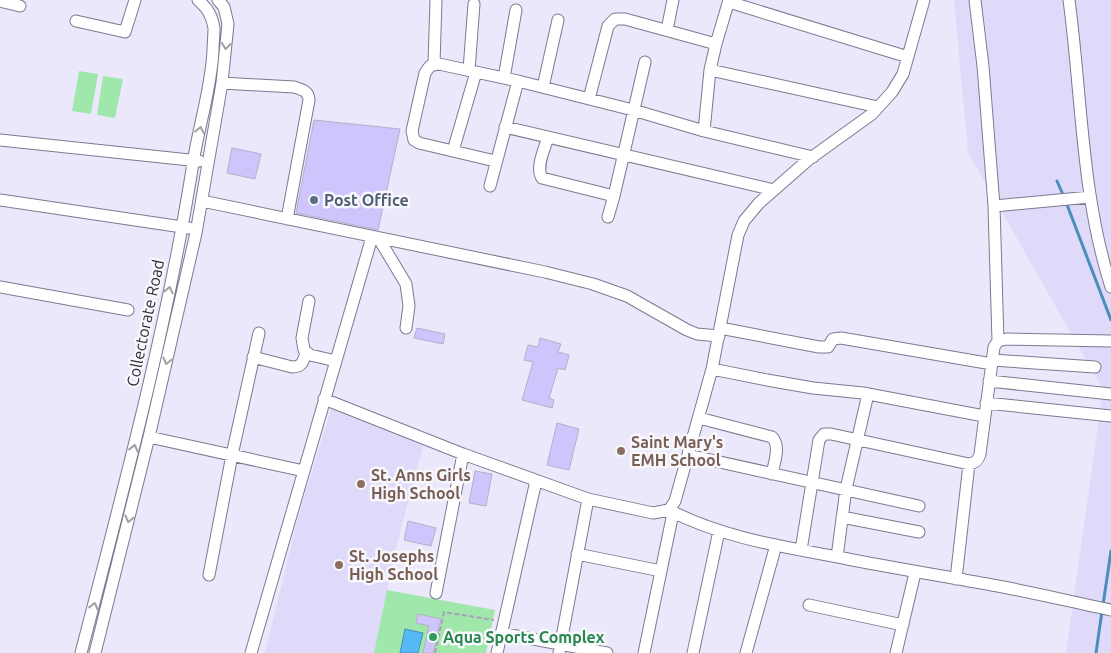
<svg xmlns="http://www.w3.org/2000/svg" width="1111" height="653" viewBox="0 0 1111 653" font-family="Ubuntu,sans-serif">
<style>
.built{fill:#dfdafa}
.green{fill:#a0e7ac}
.water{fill:#56b8f7;stroke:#498ebc}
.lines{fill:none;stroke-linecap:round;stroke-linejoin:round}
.stream{stroke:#498ebc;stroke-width:3}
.building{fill:#cfc5fd;stroke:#b3b0c8}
.minor-casing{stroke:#7d7990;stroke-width:13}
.path{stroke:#a5a3b3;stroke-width:2;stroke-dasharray:5 2.5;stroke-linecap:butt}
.minor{stroke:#fff;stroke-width:11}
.oneway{stroke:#a0a0a4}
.service-dot{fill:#5c6f8a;stroke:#f8f7fc;stroke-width:2}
.education-dot{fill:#8d6e63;stroke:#f8f7fc;stroke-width:2}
.leisure-dot{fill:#2e9e5b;stroke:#f8f7fc;stroke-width:2}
.labels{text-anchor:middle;stroke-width:5;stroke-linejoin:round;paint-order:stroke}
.service-label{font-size:16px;font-weight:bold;fill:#4e5e75;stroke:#f8f7fc;text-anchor:start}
.street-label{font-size:16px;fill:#2c2b34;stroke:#f8f7fc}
.education-label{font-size:16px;font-weight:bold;fill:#785e54;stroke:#f8f7fc;text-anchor:start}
.leisure-label{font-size:16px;font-weight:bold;fill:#27864d;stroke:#f8f7fc;text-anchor:start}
</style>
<rect width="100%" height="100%" fill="#ebe8fc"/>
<path class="built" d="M954,0H1111V653H1066L1103,390L968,152Z
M331,409L424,443L398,540L374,653H265L298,517Z"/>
<path class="green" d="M79,71L98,74L91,114L72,111Z
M103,76L123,79L115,118L97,115Z
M387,590L495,610L486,653H374Z"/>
<path class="water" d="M405,629L423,633L418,653H400Z"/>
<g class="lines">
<path class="stream" d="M1057,181L1064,197
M1066,202L1111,320
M1103,605L1111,551
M1096,653L1102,611"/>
</g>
<path class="building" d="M314,120L400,129L378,230L296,213Z
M232,148L261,154L255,179L227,173Z
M417,328L445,334L443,344L414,338Z
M540,338L561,344L558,352L569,355L565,370L558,368L549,398L554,400L552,408L522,400L533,362L524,360L528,345L538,347Z
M557,423L579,429L569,470L547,465Z
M475,471L492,474L486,506L469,503Z
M408,521L436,528L431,546L404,540Z
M418,614L441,619L433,653H423L429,626L416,623Z"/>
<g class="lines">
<defs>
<path id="minor" d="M975,0L983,66L994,206L998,341
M1069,0C1082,96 1081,194 1111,287
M0,1L20,6
M729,2L908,57
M76,21L125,32L135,0
M667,30L673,0
M434,64L436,0
M469,70L474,4
M710,70L878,107
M504,78L516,10
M222,83L294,87C301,89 309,91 309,100L287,219
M543,87L558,20
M589,99L608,26L615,19H625L716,44
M505,127L774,190
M704,131L710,70L716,44L729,0
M548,137C545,148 535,168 542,178L614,196
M0,140L199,161
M453,151L476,72
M495,161L419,143L414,140L412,131L425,73L430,66L439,64L518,81L633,110L704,131L813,157
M490,186L518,81
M0,200L189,228
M202,201L545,272L593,284L627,296L687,330L697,334L719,336
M994,206L1090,197
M608,217L614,196L645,62
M379,239L406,284L409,306L406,328
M0,287L128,310
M309,301L302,338L304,350L310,355L336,361
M720,328L819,347H828L833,339L841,338L992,364
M253,357L292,367C302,367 303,362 306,353
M992,360L1095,367
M712,369L767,380L813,388L863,393L984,416
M989,381L1111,394
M324,399L463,454L588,499L653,513L669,510L675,501L712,369L738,235L744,221L759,203L808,160L872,114L892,92L903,74L924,0
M986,403L1111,416
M699,418L772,437C781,446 774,463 772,474
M149,437L304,471
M688,455L919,506
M669,510C723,538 784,547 843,558C893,568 943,576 992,585C1032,592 1072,602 1111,610
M842,517L919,532
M801,550L819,440L824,434H831L969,464C975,463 978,461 980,454L994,347L998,341L1007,339L1111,341
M577,554L661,571
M837,557L846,489L868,394
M209,575L232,455L259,333
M956,579L969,464
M436,593L463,454
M809,605L903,625
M501,633L607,653
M81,653C123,491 167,328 193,163C199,125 211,89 213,51C213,44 214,36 214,28C212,15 207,8 198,0
M95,653L149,437L196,233L222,83L228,24L224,7L218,0
M251,653L372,237
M497,653L536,481
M559,653L588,499
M644,653L673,513
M693,653L719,531
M746,653L776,545
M896,653L915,573"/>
</defs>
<use href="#minor" class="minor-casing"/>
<path class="path" d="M435,653L444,612L494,620"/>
<use href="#minor" class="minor"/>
</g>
<defs><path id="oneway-chevron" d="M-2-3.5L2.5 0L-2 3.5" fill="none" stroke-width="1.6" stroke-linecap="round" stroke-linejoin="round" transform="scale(1.25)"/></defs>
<g class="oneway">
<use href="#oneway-chevron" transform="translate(226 46) rotate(96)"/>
<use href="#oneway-chevron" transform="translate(200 130) rotate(-78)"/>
<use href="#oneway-chevron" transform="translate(169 290) rotate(-78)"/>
<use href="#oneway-chevron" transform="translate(167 361) rotate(103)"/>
<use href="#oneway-chevron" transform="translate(134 448) rotate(-76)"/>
<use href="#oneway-chevron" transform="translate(129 519) rotate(104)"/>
<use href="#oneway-chevron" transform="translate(94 606) rotate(-76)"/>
</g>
<circle class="service-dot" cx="314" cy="200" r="5"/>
<g class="education-dot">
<circle cx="621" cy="451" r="5"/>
<circle cx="361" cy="484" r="5"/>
<circle cx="339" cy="565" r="5"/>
</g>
<circle class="leisure-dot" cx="433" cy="637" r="5"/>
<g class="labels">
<g class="service-label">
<text x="324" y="206">Post Office</text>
</g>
<g class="street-label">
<text transform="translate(145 323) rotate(-78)" y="6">Collectorate Road</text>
</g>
<g class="education-label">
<text x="631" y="448">Saint Mary's<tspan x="631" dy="18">EMH School</tspan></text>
<text x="371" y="481">St. Anns Girls<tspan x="371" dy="18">High School</tspan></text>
<text x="349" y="562">St. Josephs<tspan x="349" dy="18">High School</tspan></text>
</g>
<g class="leisure-label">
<text x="443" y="643">Aqua Sports Complex</text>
</g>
</g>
</svg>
